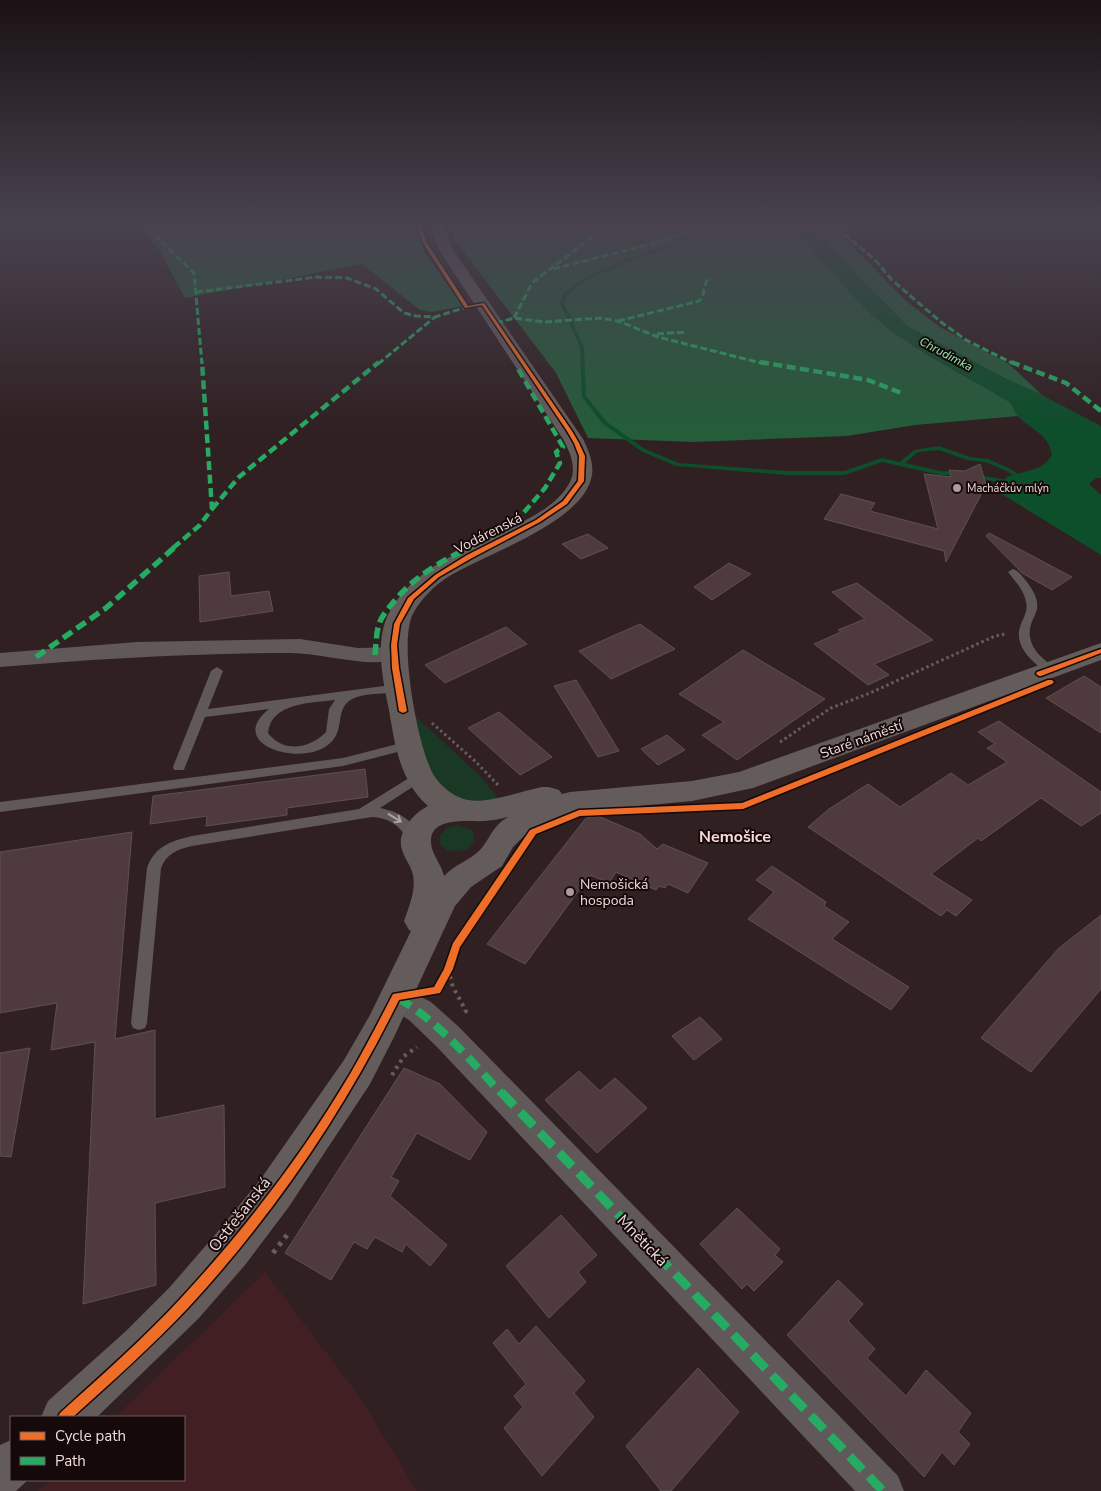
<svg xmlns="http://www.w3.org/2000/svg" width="1101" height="1491" viewBox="0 0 1101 1491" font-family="'Nunito Sans',sans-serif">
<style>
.built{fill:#411f22}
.green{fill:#1a3925}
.forest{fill:#255c3a}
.water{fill:#0d4e2b}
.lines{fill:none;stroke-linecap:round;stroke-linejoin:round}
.stream{fill:#0d4e2b;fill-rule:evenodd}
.building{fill:#4f3b3e;stroke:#5e5051}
.path-far2{stroke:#655d5e;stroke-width:3;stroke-dasharray:2.5 3;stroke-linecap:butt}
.path-far1{stroke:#655d5e;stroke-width:4;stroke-dasharray:3 4.5;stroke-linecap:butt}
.path{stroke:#655d5e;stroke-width:5;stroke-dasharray:4 5.5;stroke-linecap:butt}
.lane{fill:#605859;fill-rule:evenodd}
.street{fill:#605859;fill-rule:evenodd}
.secondary{fill:#645b5b;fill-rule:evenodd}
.quiet-far4{stroke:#26ab63;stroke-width:3;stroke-dasharray:7 3;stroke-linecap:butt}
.quiet-far3{stroke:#26ab63;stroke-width:4.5;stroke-dasharray:9 4.5;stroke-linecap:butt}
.quiet-far2{stroke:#26ab63;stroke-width:5.5;stroke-dasharray:11 5.5;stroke-linecap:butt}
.quiet-far1{stroke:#26ab63;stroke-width:8;stroke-dasharray:15 8;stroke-linecap:butt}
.quiet{stroke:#26ab63;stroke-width:9;stroke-dasharray:19 9;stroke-linecap:butt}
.cycleway-casing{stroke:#160909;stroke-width:3}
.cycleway{fill:#ee6e29;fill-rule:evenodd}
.oneway{stroke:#afa0a1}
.poi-dot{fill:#ad9a9b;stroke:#160909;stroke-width:2}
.labels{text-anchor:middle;stroke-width:4;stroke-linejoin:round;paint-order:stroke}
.far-poi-label{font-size:11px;fill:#f0dbdc;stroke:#160909;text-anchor:start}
.far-water-label{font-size:12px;font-style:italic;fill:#93efb2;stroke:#160909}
.street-label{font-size:14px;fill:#f0dbdc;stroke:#160909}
.poi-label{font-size:14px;fill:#f0dbdc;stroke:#160909;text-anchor:start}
.quarter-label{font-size:16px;font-weight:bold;fill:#fcdadb;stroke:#160909}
.near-street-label{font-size:16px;fill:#f0dbdc;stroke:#160909}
</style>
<rect width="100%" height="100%" fill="#302022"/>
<path class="built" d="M265,1272L360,1397L417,1491H38L50,1480H184V1417H115Z"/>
<path class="green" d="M416,717L480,776L502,803L494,804L455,798L428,775Z
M457,825L472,830C477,839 473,845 466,850L448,851L440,844V835L447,828Z"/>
<path class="forest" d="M137,221H414L425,253L463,306L432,312L420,310L362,264L185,298L161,253Z
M448,221H785C817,252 843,288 877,319C914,351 967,376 1010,402L1018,416L915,425L847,436L693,442L588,438L556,373L455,240Z
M804,221H828L906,301L940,327L1009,364L1042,395L1008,380L907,326Z"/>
<path class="water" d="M785,221H804L806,222L907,326L1008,380L1042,395L1101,426V478H1096L1089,484L1101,495V555L1000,493L997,487L1008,476C1010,476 1037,469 1040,467C1045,465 1049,459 1052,455C1048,432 1030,430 1018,416C1015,412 1012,406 1010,402C967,376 914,351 877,319C843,288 817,252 785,221Z"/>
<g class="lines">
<path class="stream" d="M738,221H742L723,230L628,262L586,280L567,295L564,303L584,347L586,396L607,422L645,449L679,463L787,471H844L882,458L900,462L914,450L939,446L970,457L988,459L1011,469L1025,479V481H1021L1007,471L985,462L967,460L939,450L918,452L905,463L940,471L959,472L962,474L961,475H940L882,462L845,475H787L676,466L641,451L603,424L582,397L580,347L560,303L564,293L584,278L626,260L721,228Z
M975,474L1011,481L1014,483L1011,485L973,477L972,476Z"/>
</g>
<path class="building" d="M980,464L986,485L946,562L944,551L824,519L841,494L875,503L870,511L938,529L924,474L951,477L949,470L965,471Z
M989,533L1072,577L1052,590L1022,573L986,536Z
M588,534L608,548L581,559L562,544Z
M729,563L751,574L712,600L694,587Z
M229,572L231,596L269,591L273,611L200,622L199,576Z
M857,583L933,640L874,664L889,675L868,685L814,644L841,632L838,630L865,619L832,592Z
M640,624L675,649L611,679L579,651Z
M506,627L527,644L445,683L425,665Z
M743,650L825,699L737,760L702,735L724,722L679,694Z
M1084,676L1101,687V733L1046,698Z
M576,680L608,733L619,751L598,757L554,686Z
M499,712L552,757L520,775L468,728Z
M999,721L1101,792V813L1081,826L1041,798L981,841L978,838L931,874L972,900L956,916L947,910L941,916L808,827L829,809L868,784L900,807L951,773L968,785L1007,762L987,748L995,744L978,732Z
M667,735L685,750L658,765L641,749Z
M365,769L368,797L287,808V815L206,826L207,816L150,824L153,796Z
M598,816L640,834L657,849L663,844L708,863L688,893L668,884L665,888L659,886L656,890L616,872L609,883L590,875L525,964L487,944L586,818Z
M132,832L115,1039L155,1030V1119L224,1105L225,1187L155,1203L156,1285L83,1304L95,1042L51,1050L57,1003L0,1013V852Z
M772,866L826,902L824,906L849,922L832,939L909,987L891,1010L748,919L774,892L756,880Z
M1101,915V989L1031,1072L981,1038L1058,949Z
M700,1017L722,1039L694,1060L672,1036Z
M30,1048L11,1157L0,1156V1053Z
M404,1068L440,1084L487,1132L470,1160L417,1133L391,1177L399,1181L390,1196L447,1245L430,1266L406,1244L402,1252L375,1237L367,1249L354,1242L331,1280L285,1253Z
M579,1071L600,1091L615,1078L647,1108L597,1153L545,1100Z
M737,1208L780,1249L775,1255L783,1262L754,1291L747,1284L742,1289L700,1244Z
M561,1215L597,1255L578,1272L586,1282L549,1318L506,1266Z
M838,1280L863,1304L848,1321L875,1349L867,1358L906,1396L926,1370L971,1413L958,1432L970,1444L954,1465L942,1452L924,1477L787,1335Z
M536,1326L585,1381L574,1393L594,1417L542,1476L504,1428L523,1407L514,1396L526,1384L493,1343L507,1329L519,1344Z
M698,1368L739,1412L671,1491H661L626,1446Z"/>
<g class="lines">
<path class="path-far2" d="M432,723L476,762L498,785
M780,742L831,708L870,693L995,636L1006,634"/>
<path class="path-far1" d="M448,969L453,987L466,1011L463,1013
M392,1075L404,1056L417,1047"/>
<path class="path" d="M273,1253L287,1235"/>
<path class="lane" d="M1013,569C1019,571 1023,577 1027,582C1050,613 1027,614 1030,637C1032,651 1044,660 1054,667L1056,670L1054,673C1047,675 1043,670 1037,665C1025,655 1014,641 1021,624C1024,616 1028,611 1026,602C1024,590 1015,581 1008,572Z
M217,667L223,671L208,709L399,684L405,688L399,692C386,694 369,693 357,697C328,707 353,736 319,750C287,763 229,741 269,709L205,717L185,767L184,770H174L173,767L211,671ZM335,700L329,709L326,732C310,749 283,753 268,733C271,702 312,703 335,700Z
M409,741L415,745L413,748L343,766L0,812V802L343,758Z
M409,778L414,780L415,783L414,786L380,808C400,812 413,820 422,839L420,843H410C401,827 391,818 372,817L192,846C178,849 166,854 161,868L147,1023L145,1028L139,1030L133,1028L131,1023L147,868C155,846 171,841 192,836L359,809Z"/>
<path class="street" d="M300,639L358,648L395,647L403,649L406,654L403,659C365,669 327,653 289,653C192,653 97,659 0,667V653L137,642Z
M396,984L431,1002L459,1027L898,1476L904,1491H855L437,1047L409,1020L386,1006L381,997L386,988Z"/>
<path class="secondary" d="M427,221H441L453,250L583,439C588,450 594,462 592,475C584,523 486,553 448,577C434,586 422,598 414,612C397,638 418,747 433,774C439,784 450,794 461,798C482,807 520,791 542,787H549L559,790L562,794L570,792L692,781L739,772L1101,643V660L753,788L692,801L573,812L542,825L524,836L513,847L502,866L471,887L455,906L394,1037L370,1084L288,1208L245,1265L199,1318L97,1417H41L48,1401L126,1331L169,1288L215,1235L260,1180L344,1060L370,1015L411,931L409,930L404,921C409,906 416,891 413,875C411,866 405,859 402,850C396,832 414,813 428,806C400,781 395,746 389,710C383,681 374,641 389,613C416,562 476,547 524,521C541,512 560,501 570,482C577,468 570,452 563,439L439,250ZM508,817C491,827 491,838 480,850C470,860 454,865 444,876C442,865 432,855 431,843C429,816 468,822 485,821C493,820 501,819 508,817Z
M11,1440V1480H28L16,1491H0V1445Z"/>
<path class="quiet-far4" d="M140,221L194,273L202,364
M829,221L876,261L892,280L941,322L966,340L1014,364
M553,269L655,243L718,221
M196,292L317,277L347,278L376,289L404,313L416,316L435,317L467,307L470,308
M514,318L532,283L592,237L603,221
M618,321L699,301L702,298L707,279
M496,323L514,318L544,322L601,318L618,321L658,337L765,364
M657,334L687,332
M378,364L435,317"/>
<path class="quiet-far3" d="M760,362L868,380L904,394
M1011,362L1066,383L1101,411
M212,509L239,477L379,362
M173,548L200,525L212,509L202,362
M468,548L512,526L545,488L560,463L556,452L563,447L517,367"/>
<path class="quiet-far2" d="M375,655C376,646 376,636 378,628C380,618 386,611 392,604C413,577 440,562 470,547
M36,657L106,608L175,547"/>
<path class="quiet-far1" d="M398,998C439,1022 470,1060 502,1094"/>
<path class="quiet" d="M501,1092L883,1491"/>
<defs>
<path id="cycleway" d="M415,221H419L427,243L468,306L484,303L572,431L579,443L585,456L584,481L567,504L540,522L472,558L439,577L414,599L400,624L397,645L399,668L407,711L403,713L399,711L392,668L391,645L394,624L408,598L435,575L467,555L536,520L563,501L578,481L579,456L574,443L567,431L482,305L465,308L423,243Z
M1101,649V653L1041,676H1039L1036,674L1037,672Z
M1048,680H1052L1054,682L1052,684L743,809L580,816L536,834L460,947L453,969L440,993L399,1000C344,1112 273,1216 188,1308C152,1346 112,1382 73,1417H58L60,1413C101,1376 143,1339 181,1298C244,1230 302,1155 350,1074C365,1048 379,1021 393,994L434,987L444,969L453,943L530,830L579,810L742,803Z"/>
</defs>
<use href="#cycleway" class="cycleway-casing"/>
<use href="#cycleway" class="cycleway"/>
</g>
<defs><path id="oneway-shaft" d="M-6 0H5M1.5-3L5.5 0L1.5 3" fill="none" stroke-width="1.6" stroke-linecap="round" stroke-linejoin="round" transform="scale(1.25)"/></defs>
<use class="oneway" href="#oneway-shaft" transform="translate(395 818) rotate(31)"/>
<linearGradient id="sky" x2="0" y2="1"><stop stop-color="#1a1213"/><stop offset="0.52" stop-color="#48424f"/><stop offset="1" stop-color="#48424f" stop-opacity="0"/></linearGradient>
<rect width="1101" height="429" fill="url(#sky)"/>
<g class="poi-dot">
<circle cx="957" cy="488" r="5"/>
<circle cx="570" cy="892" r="5"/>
</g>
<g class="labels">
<g class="far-poi-label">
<text x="967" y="492">Macháčkův mlýn</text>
</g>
<g class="far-water-label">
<text transform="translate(946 354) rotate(28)" y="4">Chrudimka</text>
</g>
<g class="street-label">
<text transform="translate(488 533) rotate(-27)" y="5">Vodárenská</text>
<text transform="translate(861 739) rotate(-20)" y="5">Staré náměstí</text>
</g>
<g class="poi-label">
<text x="580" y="889">Nemošická<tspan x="580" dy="16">hospoda</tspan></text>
</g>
<g class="quarter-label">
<text x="735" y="842">Nemošice</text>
</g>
<g class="near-street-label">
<text transform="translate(239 1214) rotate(-52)" y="6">Ostřešanská</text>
<text transform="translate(643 1240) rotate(46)" y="6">Mnětická</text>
</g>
</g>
<rect x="10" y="1416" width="175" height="65" fill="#160909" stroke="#6d5d5d"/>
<rect x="20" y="1432" width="25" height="8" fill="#ee6e29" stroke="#6d5d5d"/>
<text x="55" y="1441" font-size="15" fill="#f0dbdc">Cycle path</text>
<rect x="20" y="1457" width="25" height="8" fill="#26ab63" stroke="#6d5d5d"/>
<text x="55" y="1466" font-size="15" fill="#f0dbdc">Path</text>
</svg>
